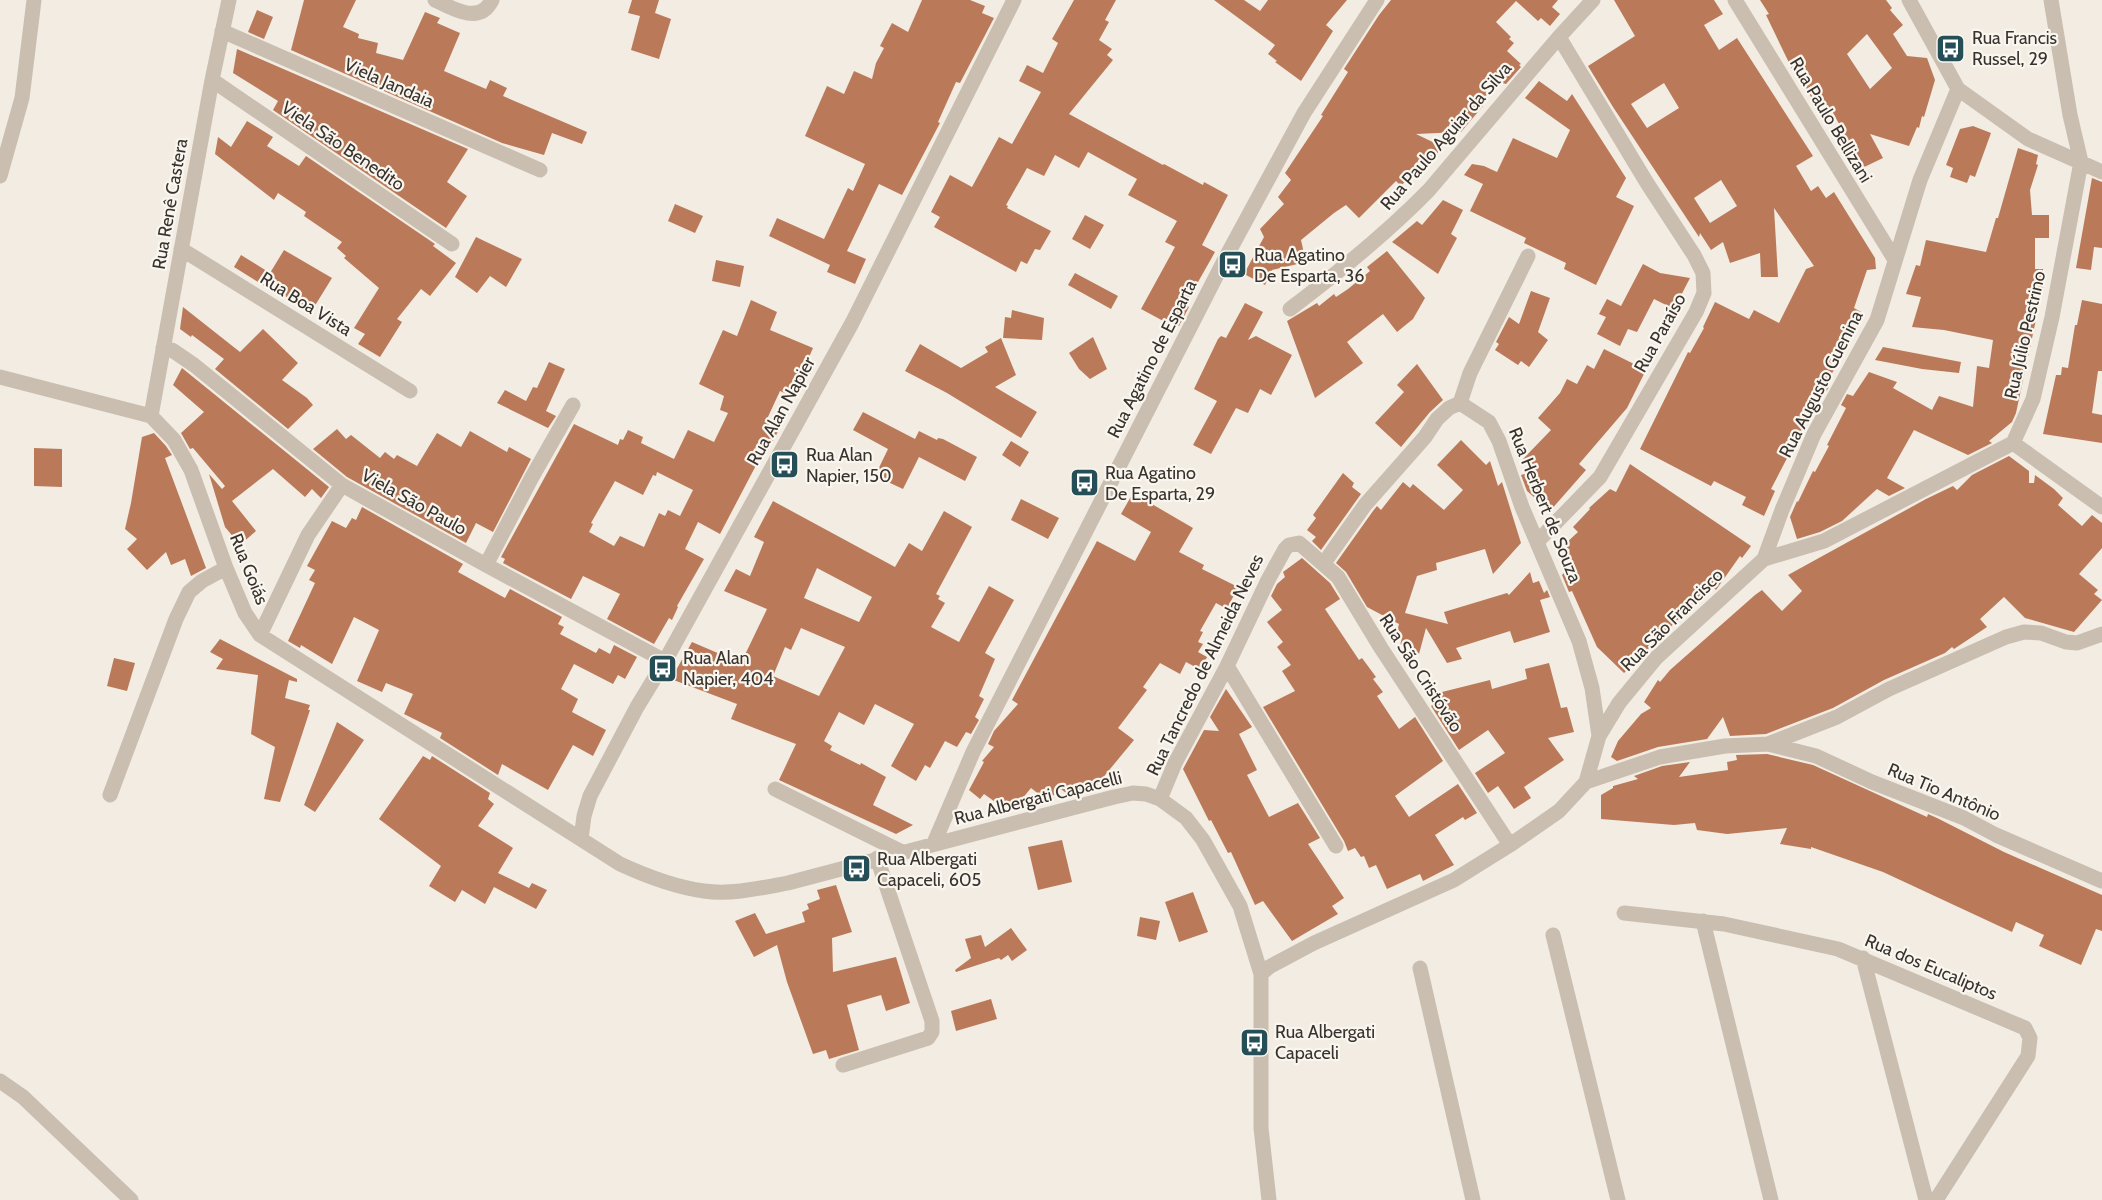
<svg xmlns="http://www.w3.org/2000/svg" width="2102" height="1200" viewBox="0 0 2102 1200" font-family="Cabin,sans-serif">
<style>
.building{fill:#ba7a59;fill-rule:evenodd}
.lines{fill:none;stroke-linecap:round;stroke-linejoin:round}
.minor{stroke:#c9beaf;stroke-width:15}
.tertiary{stroke:#c9beaf;stroke-width:15}
.labels{text-anchor:middle;stroke-width:4.5;stroke-linejoin:round;paint-order:stroke}
.poi-label{font-size:18px;fill:#39322d;stroke:#f9f6ef;text-anchor:start}
.street-label{font-size:18px;fill:#39322d;stroke:#f9f6ef}
</style>
<rect width="100%" height="100%" fill="#f2ece3"/>
<path class="building" d="M304,0H356L343,27L359,34L358,38L378,43L376,53L403,60L425,12L440,18L437,23L460,33L444,71L486,89L490,80L507,88L503,96L587,132L582,144L552,133L544,155L502,143L291,50Z
M632,0H659L655,13L671,19L659,59L631,50L640,16L628,13Z
M922,0H970L985,6L982,13L994,18L960,83L956,82L938,122L940,123L902,195L879,184L847,251L866,259L855,284L827,272L830,265L769,236L777,218L824,239L848,188L853,191L865,164L805,136L827,86L844,94L854,71L872,79L876,63L884,48L880,46L892,23L908,32Z
M1074,0H1116L1105,20L1109,22L1099,40L1112,49L1107,55L1113,60L1069,114L1163,165L1164,164L1203,185L1204,182L1228,195L1202,245L1215,252L1185,305L1189,307L1179,326L1169,321L1167,323L1141,309L1175,247L1165,242L1177,221L1128,195L1137,179L1088,152L1079,168L1055,155L1044,176L1027,168L1006,205L1008,206L1007,208L1051,231L1040,250L1035,249L1027,264L1021,261L1016,272L934,227L940,217L931,212L950,175L972,187L999,137L1012,144L1041,92L1019,81L1027,65L1043,73L1058,43L1052,39Z
M1214,0H1244L1260,11L1268,0H1347L1326,25L1333,31L1301,81L1275,62L1277,61L1268,54L1275,45Z
M1391,0H1558L1552,7L1560,14L1550,26L1541,18L1538,21L1516,1L1496,22L1511,37L1509,39L1514,43L1507,51L1521,64L1519,65L1521,67L1506,84L1499,82L1479,103L1483,106L1461,132L1416,134L1443,147L1430,161L1427,158L1401,186L1396,181L1359,218L1346,205L1334,213L1301,240L1306,262L1272,270L1265,285L1244,274L1264,237L1260,229L1284,204L1278,197L1291,180L1285,173L1323,116L1321,115L1348,72L1344,69L1379,15Z
M1614,0H1714L1723,14L1704,25L1719,50L1737,38L1813,156L1796,166L1811,191L1818,186L1826,198L1834,192L1875,258L1876,269L1867,270L1854,308L1861,312L1854,324L1858,326L1825,386L1829,387L1824,395L1821,393L1771,489L1775,491L1764,516L1742,505L1746,497L1714,481L1711,486L1640,449L1688,352L1690,353L1704,328L1703,327L1715,302L1749,319L1754,310L1779,323L1806,269L1814,266L1774,208L1778,277H1761L1760,253L1730,263L1723,242L1711,250L1700,233L1699,237L1613,107L1588,66L1635,36ZM1664,83L1679,108L1647,128L1631,104ZM1721,180L1737,206L1710,223L1694,198Z
M1760,0H1886L1892,8L1890,10L1903,25L1893,34L1907,56L1927,58L1935,80L1924,117L1922,116L1919,128L1917,127L1909,146L1870,134L1883,158L1858,170L1845,147L1850,144L1831,109L1820,114L1800,76L1798,77L1793,71L1766,15L1769,14ZM1867,34L1892,68L1870,89L1847,54Z
M257,10L273,17L264,39L248,32Z
M237,49L468,149L447,182L467,196L446,228L273,110L278,101L233,73Z
M1539,81L1567,101L1572,94L1626,178L1616,197L1634,206L1596,285L1564,269L1566,263L1524,243L1526,238L1470,211L1483,184L1464,175L1472,164L1484,166L1497,172L1513,138L1557,158L1570,130L1525,98Z
M247,121L273,137L267,146L299,166L306,156L435,244L433,246L456,263L430,296L421,289L397,319L402,322L380,357L358,344L365,334L354,328L379,288L344,258L346,256L337,248L342,242L304,216L306,212L278,193L274,200L215,154L218,137L231,147Z
M1973,126L1991,133L1975,177L1970,175L1967,183L1950,177L1953,168L1946,165L1960,129Z
M2018,148L2038,155L2036,164L2038,165L2030,190L2032,215H2049V238H2035V269H2043V287L2016,413L2012,422L1989,441L1992,443L1968,455L1914,430L1887,478L1905,488L1889,496L1877,489L1842,521L1820,532L1797,539L1790,517L1797,501L1798,502L1813,471L1815,472L1829,446L1827,445L1846,408L1841,405L1847,394L1853,396L1869,372L1897,382L1893,388L1932,410L1939,396L1973,407L1977,366L1989,368L1993,340L1944,330L1912,327L1921,297L1906,294L1916,265L1920,266L1926,240L1986,252L1996,218H1998Z
M2092,178L2102,182V248L2094,247L2091,270L2076,268Z
M1443,200L1463,210L1451,234L1457,238L1438,274L1392,242L1417,221L1422,225Z
M675,204L703,216L695,233L668,221Z
M1085,215L1104,225L1090,249L1072,239Z
M476,237L522,259L506,287L490,276L477,293L455,277Z
M284,250L332,278L311,312L275,290L274,292L234,267L241,255L270,273Z
M1387,251L1425,298L1413,319L1397,332L1383,314L1347,342L1363,363L1315,398L1287,321L1317,303L1319,306L1334,294L1336,297L1348,289L1370,271L1367,267Z
M716,260L744,266L740,287L712,281Z
M1643,264L1660,273L1690,278L1674,309L1654,299L1637,332L1628,329L1620,346L1597,334L1606,317L1599,314L1607,299L1621,306Z
M1075,273L1118,296L1111,309L1068,285Z
M1531,291L1550,298L1538,332L1548,340L1529,367L1521,361L1518,365L1495,350L1499,344L1496,342L1509,317L1519,324Z
M751,300L777,312L770,330L813,348L805,366L813,369L797,396L795,395L794,397L780,391L767,419L781,426L766,454L763,452L720,534L698,522L685,549L704,559L677,606L678,607L672,620L669,618L654,644L607,619L620,594L583,576L571,599L503,563L505,559L501,557L574,424L618,445L620,439L623,440L628,430L643,437L641,443L674,459L688,430L714,442L728,413L720,410L724,396L699,384L723,330L737,336ZM657,472L693,490L680,516L668,510L665,516L659,513L644,547L620,536L614,546L589,532L593,524L591,523L615,481L643,495L653,475L656,476Z
M2082,300L2102,304V371H2098L2092,413L2102,415V443L2043,434L2056,375H2061L2062,367L2068,368L2075,325H2077Z
M1245,303L1263,312L1248,340L1256,336L1292,355L1271,395L1260,389L1248,413L1236,408L1211,454L1193,445L1217,401L1194,389L1218,339L1221,336L1226,338Z
M183,307L240,352L263,329L298,363L282,380L307,398L313,405L288,429L215,369L224,359L192,335L191,337L180,329Z
M1012,310L1044,318L1042,340L1003,338L1005,317L1011,318Z
M1093,337L1107,369L1090,379L1079,369L1069,353Z
M1001,338L1016,375L995,387L1037,412L1021,438L947,393L905,371L920,344L961,368L988,352L985,347Z
M1883,347L1961,362L1959,373L1922,369L1875,360Z
M1604,349L1646,370L1627,408L1579,464L1586,470L1550,511L1527,491L1521,475L1535,471L1523,459L1551,430L1538,418L1560,393L1567,379L1577,384L1587,365L1594,369Z
M549,362L565,369L546,411L556,416L548,428L497,403L505,390L526,401L533,387L537,388Z
M1417,364L1443,400L1430,412L1401,447L1375,423L1404,392L1397,385Z
M182,368L329,487L321,498L312,489L305,497L273,469L232,501L256,531L240,545L225,527L209,474L222,489L225,486L193,448L190,449L181,433L204,412L173,385Z
M863,412L915,439L919,431L937,440L938,438L943,439L977,457L965,481L919,457L903,489L875,476L888,449L853,430Z
M337,429L346,439L351,435L380,458L385,452L394,459L397,455L417,466L437,433L461,447L470,431L507,452L509,447L531,459L493,532L476,523L466,543L347,477L313,449Z
M154,433L166,446L172,455L165,458L206,568L191,576L185,559L171,565L166,552L147,570L127,549L137,539L125,529L131,503L142,437Z
M1461,440L1486,465L1490,461L1498,486L1502,482L1521,543L1493,574L1485,549L1436,563L1437,570L1417,576L1405,613L1448,624L1444,612L1507,593L1509,595L1530,572L1533,583L1539,581L1544,593L1547,590L1550,597L1540,600L1550,632L1514,643L1510,631L1456,648L1462,659L1447,663L1426,628L1419,654L1399,649L1402,638L1396,637L1399,624L1367,607L1346,572L1336,563L1373,511L1377,506L1381,510L1403,482L1410,488L1413,484L1444,510L1463,490L1437,465Z
M1011,441L1029,452L1020,467L1002,455Z
M34,448L62,449V487L34,486Z
M2009,456L2029,471V483H2034L2035,475L2054,489L2063,498L2058,505L2082,526L2092,515L2102,523V548L2079,574L2098,590L2094,594L2102,600L2074,632L2025,618L2004,597L1980,619L1987,627L1954,649L1952,647L1945,653L1884,680L1833,708L1766,734L1730,736L1723,717L1707,739L1658,747L1617,761L1611,757L1618,741L1641,714L1651,708L1644,702L1658,680L1660,682L1670,670L1755,595L1762,590L1782,611L1802,591L1788,575L1926,499L1953,486L1957,490L1972,475Z
M1630,464L1751,546L1742,558L1740,556L1716,590L1712,586L1624,673L1597,647L1572,591L1569,592L1562,575L1573,563L1564,555L1570,550L1564,545L1578,532L1573,527L1590,509L1589,508L1610,489L1616,492Z
M1343,473L1354,483L1352,487L1361,494L1321,550L1312,541L1316,537L1307,530L1316,518L1313,515Z
M1133,493L1193,528L1179,552L1204,565L1202,569L1238,587L1227,609L1216,603L1200,631L1203,632L1198,642L1203,644L1198,652L1207,657L1201,670L1186,662L1180,674L1160,663L1143,687L1147,690L1118,728L1134,740L1096,786L1066,793L1061,789L1050,798L1042,792L1040,795L1031,788L1017,805L1001,806L984,794L980,799L969,790L984,762L982,761L994,747L988,744L994,731L1018,704L1012,700L1097,541L1135,561L1151,532L1121,514Z
M1021,499L1059,518L1048,539L1011,520Z
M773,501L895,567L909,543L922,551L944,511L972,527L936,594L940,596L938,599L945,603L931,627L959,642L989,586L1014,600L985,653L995,659L979,696L984,699L975,717L979,720L971,734L966,732L957,747L945,741L930,768L925,765L916,781L891,766L914,724L875,704L864,725L839,712L824,741L832,746L830,750L860,765L861,763L886,777L873,805L913,825L896,834L779,780L796,744L731,719L737,704L671,679L692,642L741,663L767,609L724,591L736,569L750,576L764,542L754,537ZM817,568L872,597L859,622L804,598ZM801,628L845,647L819,696L773,676L785,647L791,650Z
M362,507L463,564L458,572L505,598L510,589L562,617L558,624L564,627L560,634L596,653L599,648L610,654L614,645L637,657L625,679L618,675L613,684L574,664L561,689L578,699L572,712L606,730L593,756L573,745L548,790L502,764L498,775L440,738L442,733L404,714L413,694L386,683L382,692L357,681L379,630L354,617L332,664L301,645L300,648L288,641L315,583L309,580L315,570L307,566L332,521L346,528L352,518L356,520Z
M1302,558L1330,583L1340,599L1325,609L1359,660L1362,658L1376,677L1373,679L1383,692L1377,696L1399,729L1415,717L1443,761L1395,796L1409,817L1458,784L1477,813L1465,820L1463,817L1435,835L1454,865L1423,881L1420,874L1387,889L1376,865L1369,868L1364,856L1361,857L1355,848L1348,851L1344,841L1263,707L1295,691L1282,671L1291,665L1277,647L1283,642L1267,622L1282,610L1271,596L1277,584L1285,577L1283,572Z
M220,639L297,679V682L289,680L285,698L310,705L308,710H310L280,802L264,799L275,747L251,734L258,675L216,669L223,659L210,652Z
M114,658L135,663L127,691L107,686Z
M1549,663L1561,708L1567,707L1574,732L1548,738L1564,760L1524,787L1531,798L1514,809L1498,786L1488,793L1475,773L1505,753L1488,730L1459,750L1431,706L1436,703L1430,695L1490,680L1492,689L1527,679L1525,669Z
M1226,689L1252,727L1239,734L1257,770L1247,775L1269,817L1298,803L1320,838L1308,844L1344,898L1332,906L1338,914L1292,941L1263,901L1255,905L1231,852L1228,853L1211,820L1209,821L1183,769L1204,730L1219,731L1210,717Z
M337,722L364,740L315,812L304,805Z
M1767,754L1813,765L1927,817L1928,814L1937,818L2004,852L2102,895V931L2096,929L2081,965L2039,946L2044,935L2016,922L2012,932L1883,872L1811,847V849L1780,844L1787,828L1727,834L1697,830L1695,823L1674,825L1601,819V795L1613,788V786L1638,779L1634,776L1662,766L1690,762L1679,777L1728,770L1727,762L1737,760L1736,755Z
M423,756L430,760L432,756L490,793L488,799L494,804L478,826L513,848L498,873L529,888L532,883L547,890L536,909L494,887L485,904L462,890L455,902L429,886L441,866L379,819Z
M1062,840L1072,882L1038,890L1028,847Z
M836,885L852,932L832,938L833,972L896,957L910,1003L886,1011L881,995L847,1005L859,1050L829,1059L826,1050L813,1054L787,982L777,945L754,957L735,921L755,913L766,934L805,922L802,912L809,909L807,904L820,899L817,890Z
M1193,892L1208,932L1179,942L1165,902Z
M1140,917L1160,921L1156,940L1137,936Z
M1011,928L1027,950L1012,961L1008,955L1001,960L999,958L956,972L955,970L971,958L965,939L981,935L985,947Z
M991,999L997,1019L956,1031L951,1011Z"/>
<g class="lines">
<path class="minor" d="M435,0C453,9 480,25 492,0
M1735,0L1895,260
M1909,0L1958,89L2028,139L2102,172
M2051,0L2070,115L2081,162L2052,317L2033,399L2013,443L2102,507
M222,31L540,170
M212,80L452,244
M0,176L22,98L34,0
M181,249L410,391
M1290,309C1339,272 1386,234 1429,190L1559,37L1593,0
M163,348L172,350L194,365L342,485L486,565L665,661
M0,377L151,416L174,440L191,470L226,568L245,613L260,635L620,864C646,876 674,887 704,891C731,895 761,888 788,883L1114,797L1133,793L1146,794L1160,799L1186,818L1203,840L1240,906L1261,974V1128L1269,1200
M1460,403L1470,373L1528,256
M151,416L212,80L229,0
M1538,541L1600,477L1696,312L1704,293L1703,273L1694,255L1647,183L1559,37
M1764,559L1782,510L1814,434L1877,320L1920,180L1958,89
M1324,563L1365,505L1425,437L1437,419L1449,408L1460,403L1489,422L1499,441L1522,507L1579,641L1592,688L1599,736
M486,565L532,477L573,405
M260,635L308,535L342,485
M1227,666L1336,846
M1768,744L1816,756L1872,782L1964,818L1996,835L2102,881
M1586,782L1660,757L1725,746L1768,744L1837,717L1889,689L2006,637L2024,632L2041,633L2066,642L2077,643L2102,634
M775,789L902,852
M110,795L176,619L189,592L202,581L226,568
M1160,799L1175,763L1227,666L1268,580L1285,549L1289,545L1299,543L1338,577L1381,648L1510,845
M581,839L584,816L590,796L637,707L665,661L852,323L1014,0
M934,843L973,752L1227,255L1304,113L1377,0
M1624,913L1724,924L1838,949L2025,1028L2030,1038L2028,1056L1936,1200
M1703,921L1771,1200
M1553,935L1618,1200
M1863,958L1926,1200
M1420,968L1473,1200
M1261,974L1269,967L1314,943L1454,880L1510,845L1559,811L1586,782L1599,736L1619,703L1656,658L1764,559L1824,541L2013,443
M843,1065L928,1038L932,1032V1021L877,858"/>
<path class="tertiary" d="M0,1081L23,1097L131,1200"/>
</g>
<defs>
<symbol id="bus-square" viewBox="-11 -11 22 22"><rect x="-9" y="-9" width="18" height="18" rx="4" fill="#264e57" stroke="#f9f6ef"/><path d="M-5-6H5V4H4V6H2V4H-2V6H-4V4H-5ZM-3.5-4V0h7V-4ZM-3.5 1.2v1.5H-2V1.2ZM2 1.2v1.5H3.5V1.2Z" fill="#fff"/></symbol>
</defs>
<g fill-rule="evenodd">
<use href="#bus-square" x="1934" y="32" width="33" height="33"/>
<use href="#bus-square" x="1216" y="248" width="33" height="33"/>
<use href="#bus-square" x="768" y="448" width="33" height="33"/>
<use href="#bus-square" x="1068" y="466" width="33" height="33"/>
<use href="#bus-square" x="646" y="652" width="33" height="33"/>
<use href="#bus-square" x="840" y="852" width="33" height="33"/>
<use href="#bus-square" x="1238" y="1026" width="33" height="33"/>
</g>
<g class="labels">
<g class="poi-label">
<text x="1972" y="44">Rua Francis<tspan x="1972" dy="21">Russel, 29</tspan></text>
<text x="1254" y="261">Rua Agatino<tspan x="1254" dy="21">De Esparta, 36</tspan></text>
<text x="806" y="461">Rua Alan<tspan x="806" dy="21">Napier, 150</tspan></text>
<text x="1105" y="479">Rua Agatino<tspan x="1105" dy="21">De Esparta, 29</tspan></text>
<text x="683" y="664">Rua Alan<tspan x="683" dy="21">Napier, 404</tspan></text>
<text x="877" y="865">Rua Albergati<tspan x="877" dy="21">Capaceli, 605</tspan></text>
<text x="1275" y="1038">Rua Albergati<tspan x="1275" dy="21">Capaceli</tspan></text>
</g>
<g class="street-label">
<text transform="translate(389 83) rotate(24)" y="6">Viela Jandaia</text>
<text transform="translate(1831 120) rotate(59)" y="6">Rua Paulo Bellizani</text>
<text transform="translate(1446 136) rotate(-49)" y="6">Rua Paulo Aguiar da Silva</text>
<text transform="translate(343 146) rotate(34)" y="6">Viela São Benedito</text>
<text transform="translate(170 204) rotate(-80)" y="6">Rua Renê Castera</text>
<text transform="translate(306 304) rotate(32)" y="6">Rua Boa Vista</text>
<text transform="translate(1660 333) rotate(-61)" y="6">Rua Paraíso</text>
<text transform="translate(2025 335) rotate(-77)" y="6">Rua Júlio Pestrino</text>
<text transform="translate(1152 359) rotate(-63)" y="6">Rua Agatino de Esparta</text>
<text transform="translate(1821 384) rotate(-63)" y="6">Rua Augusto Guenina</text>
<text transform="translate(781 411) rotate(-61)" y="6">Rua Alan Napier</text>
<text transform="translate(414 502) rotate(29)" y="6">Viela São Paulo</text>
<text transform="translate(1545 505) rotate(68)" y="6">Rua Herbert de Souza</text>
<text transform="translate(249 569) rotate(68)" y="6">Rua Goiás</text>
<text transform="translate(1672 620) rotate(-45)" y="6">Rua São Francisco</text>
<text transform="translate(1205 665) rotate(-64)" y="6">Rua Tancredo de Almeida Neves</text>
<text transform="translate(1421 673) rotate(57)" y="6">Rua São Cristóvão</text>
<text transform="translate(1944 792) rotate(23)" y="6">Rua Tio Antônio</text>
<text transform="translate(1038 798) rotate(-14)" y="6">Rua Albergati Capacelli</text>
<text transform="translate(1931 967) rotate(23)" y="6">Rua dos Eucaliptos</text>
</g>
</g>
</svg>
